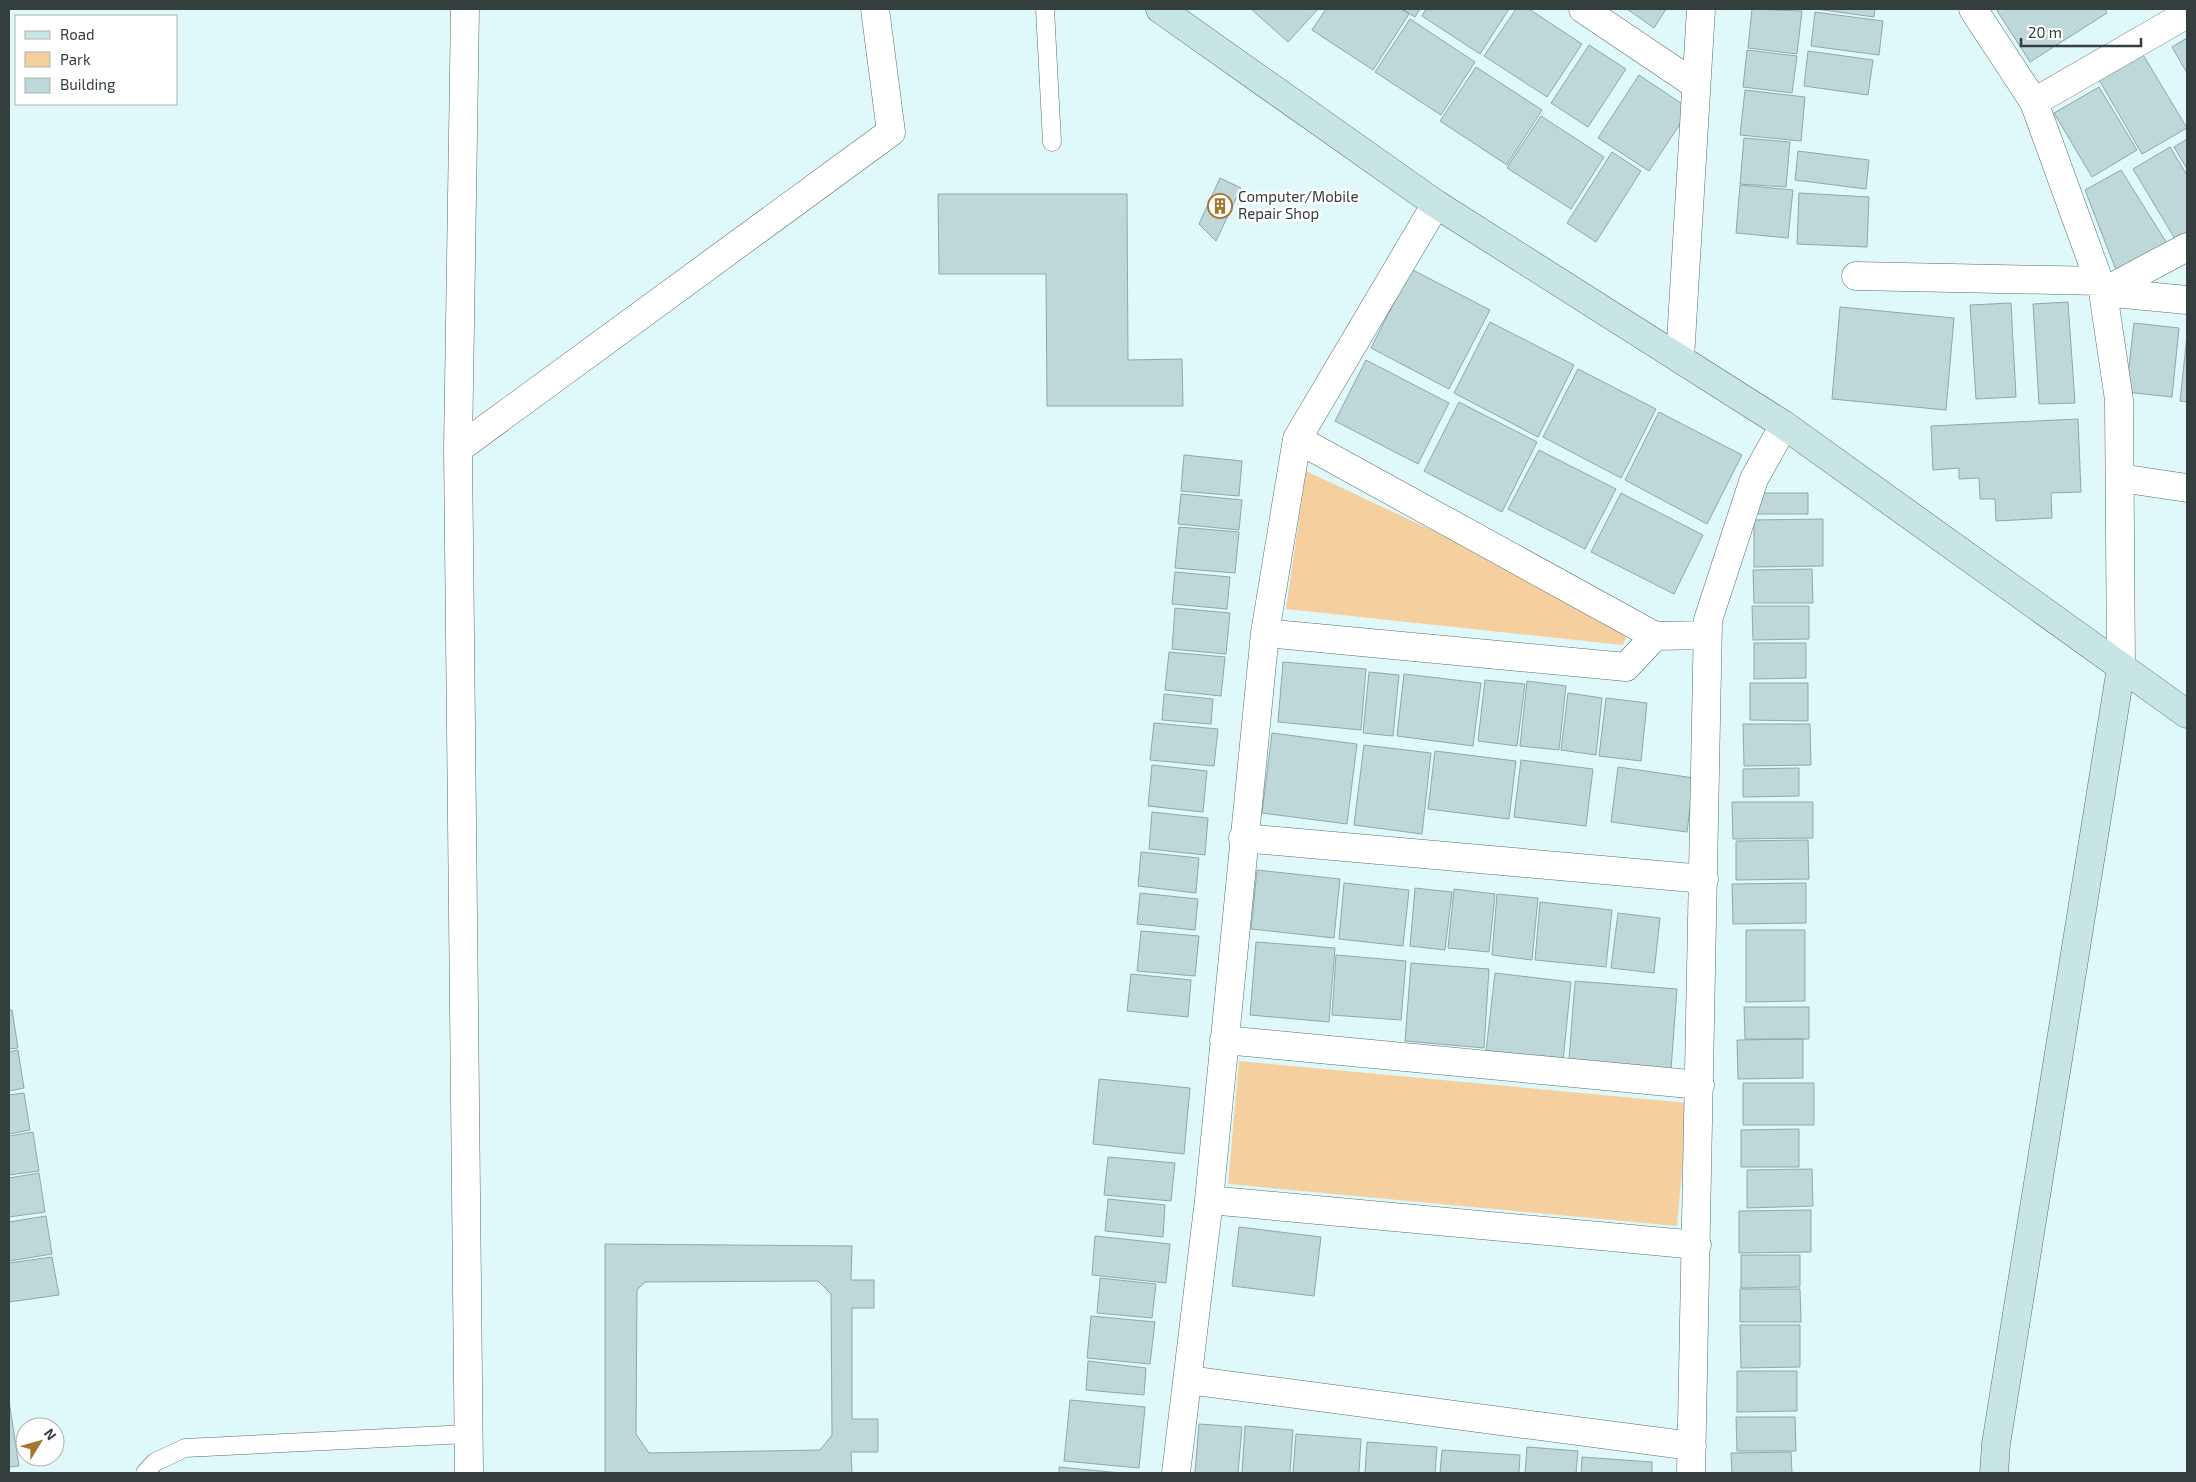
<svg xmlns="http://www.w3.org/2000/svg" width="2196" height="1482" viewBox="0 0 2196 1482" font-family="'Exo 2',sans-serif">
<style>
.green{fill:#f6cf9f}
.building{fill:#bed7d8;stroke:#90a7a9;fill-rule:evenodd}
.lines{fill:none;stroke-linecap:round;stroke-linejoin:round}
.lane-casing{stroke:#566c6d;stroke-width:19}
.street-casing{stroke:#566c6d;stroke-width:29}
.secondary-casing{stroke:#566c6d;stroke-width:29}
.lane{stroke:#fff;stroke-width:18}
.street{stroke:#fff;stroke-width:28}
.secondary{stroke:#c8e5e6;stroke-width:28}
.labels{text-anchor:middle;stroke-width:5;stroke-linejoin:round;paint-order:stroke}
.poi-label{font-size:15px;fill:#343e3f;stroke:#fff;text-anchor:start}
</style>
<rect width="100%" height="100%" fill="#dff8f9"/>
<path class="green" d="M1306,471L1631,624L1623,645L1286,609Z
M1239,1061L1688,1103L1677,1226L1228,1184Z"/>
<path class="building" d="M1251,9H1318L1288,42Z
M1326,9H1401L1409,14L1373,70L1312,30Z
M1402,9H1420L1415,17Z
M1426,9H1509L1480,54L1422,16Z
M1516,9H1529L1582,44L1547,97L1484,56Z
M1627,9H1666L1654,28Z
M1752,9L1802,11L1797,54L1748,48Z
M1816,9H1875L1874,17Z
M1996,9H2105L2107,13L2030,62Z
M1815,12L1883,21L1879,55L1811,46Z
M1410,19L1475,62L1441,115L1375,72Z
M2187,38V73L2172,47Z
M1589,45L1626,69L1588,127L1551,103Z
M1747,50L1797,56L1792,93L1743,87Z
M1808,51L1873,60L1868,95L1804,86Z
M2142,53L2187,128L2142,154L2098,78Z
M1476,67L1542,110L1507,165L1440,121Z
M1639,75L1690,109L1649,171L1598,138Z
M2099,87L2137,150L2092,177L2054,113Z
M1745,90L1805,97L1801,141L1740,135Z
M1541,116L1604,157L1571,209L1507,168Z
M1744,138L1790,142L1786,187L1740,184Z
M2187,139V169L2174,147Z
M2170,147L2187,175V232L2175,239L2133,169Z
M1798,151L1869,160L1866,189L1795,180Z
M1612,152L1641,171L1596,242L1567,223Z
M2121,170L2168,245L2116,270L2085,190Z
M1220,178L1241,188L1216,241L1199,224Z
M1740,185L1793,190L1788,238L1736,233Z
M1799,193L1869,197L1867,247L1797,244Z
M938,194H1127L1128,360L1182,359L1183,406H1047L1046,274H939Z
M1411,269L1490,310L1449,389L1371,348Z
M2068,302L2075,403L2039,404L2033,304Z
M2011,303L2016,397L1976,399L1970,305Z
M1840,307L1954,318L1946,410L1832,399Z
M1490,322L1574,365L1538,437L1454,393Z
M2134,323L2179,328L2172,397L2126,392Z
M2187,336V402L2180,401Z
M1366,360L1449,403L1418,464L1335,421Z
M1578,369L1656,409L1621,478L1543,437Z
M1459,402L1537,442L1502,512L1424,471Z
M1659,412L1742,455L1707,524L1625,480Z
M2078,419L2081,492L2051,493L2052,518L1996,521L1995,499H1980L1979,478L1959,479V468L1933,470L1931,426Z
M1539,450L1616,489L1585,549L1508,509Z
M1184,455L1242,461L1239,496L1181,491Z
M1621,493L1703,535L1674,594L1591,552Z
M1755,493H1808V514H1756Z
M1181,494L1242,500L1239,530L1178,524Z
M1823,519V566L1754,567V520Z
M1179,527L1239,532L1235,573L1175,568Z
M1812,569L1813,603H1754L1753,570Z
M1175,572L1230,577L1227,609L1172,604Z
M1752,606H1809V639L1753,640Z
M1175,608L1230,613L1226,654L1172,649Z
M1754,643H1806V678L1754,679Z
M1169,652L1225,657L1221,696L1165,690Z
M1283,662L1366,669L1361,730L1278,722Z
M1369,672L1399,675L1393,736L1363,733Z
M1404,674L1481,683L1473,746L1397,736Z
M1485,680L1525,684L1517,746L1478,741Z
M1527,681L1566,686L1559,750L1520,746Z
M1750,683H1808V721L1750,720Z
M1568,693L1602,698L1596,755L1561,750Z
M1164,694L1213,699L1211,724L1162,720Z
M1606,698L1647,703L1641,761L1599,756Z
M1154,723L1218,729L1214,766L1150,760Z
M1743,724H1810L1811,765L1744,766Z
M1272,733L1357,744L1347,824L1262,813Z
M1364,745L1431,753L1422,834L1354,825Z
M1435,751L1516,761L1509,819L1428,809Z
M1521,760L1593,769L1586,826L1514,817Z
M1152,765L1207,771L1203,812L1148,806Z
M1618,767L1694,778L1687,832L1611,822Z
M1799,768V796L1743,797V769Z
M1732,802H1813V838L1733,839Z
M1152,812L1208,818L1205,855L1149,849Z
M1808,840L1809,879L1736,880V841Z
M1141,852L1199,858L1196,893L1138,886Z
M1257,870L1340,879L1334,938L1251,929Z
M1344,883L1409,890L1403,946L1339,939Z
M1806,883V923L1733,924L1732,884Z
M1415,888L1452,892L1445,950L1410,946Z
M1454,889L1495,894L1489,952L1448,948Z
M1140,893L1198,899L1195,930L1137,924Z
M1497,894L1538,898L1532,960L1492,955Z
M1540,902L1612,910L1606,967L1535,960Z
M1618,913L1660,918L1654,973L1611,968Z
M1746,930H1805V1001L1746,1002Z
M1141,931L1199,936L1195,976L1137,971Z
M1256,942L1335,948L1329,1022L1250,1015Z
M1336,955L1406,961L1401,1020L1332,1015Z
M1411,963L1489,969L1484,1048L1405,1041Z
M1495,973L1571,982L1563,1061L1486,1051Z
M1131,974L1191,980L1188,1017L1127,1011Z
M1575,981L1677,989L1671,1069L1569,1060Z
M1744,1007H1809V1039H1745Z
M9,1010H12L18,1048L9,1049Z
M1803,1039V1078L1738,1079L1737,1040Z
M18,1050L24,1088L9,1091V1052Z
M1099,1079L1190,1088L1184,1154L1093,1144Z
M1743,1083H1814V1125H1743Z
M24,1093L30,1130L9,1134V1095Z
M1799,1129V1167H1741V1130Z
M33,1132L39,1171L9,1175V1136Z
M1108,1157L1175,1163L1171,1201L1104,1195Z
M1812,1169L1813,1206L1747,1208V1170Z
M39,1173L45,1212L9,1217V1178Z
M1108,1199L1165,1205L1163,1237L1105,1231Z
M1811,1210V1252L1739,1253V1211Z
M46,1216L52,1254L9,1261V1222Z
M1239,1227L1321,1237L1314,1296L1232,1286Z
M1095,1236L1170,1244L1166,1283L1092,1275Z
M605,1244L852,1246L851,1280H874V1308H852V1419H878V1452H851L852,1473H605ZM818,1281L831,1294L832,1435L820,1450L649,1453L636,1434L637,1290L645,1282Z
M1741,1255H1800V1287L1741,1288Z
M52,1257L59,1295L9,1302V1263Z
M1100,1278L1156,1284L1152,1318L1097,1313Z
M1740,1289H1800L1801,1322H1740Z
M1091,1316L1155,1322L1150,1364L1087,1358Z
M1740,1325H1800V1367L1741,1368Z
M1088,1361L1146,1368L1144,1395L1086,1390Z
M1737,1371H1797V1411L1737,1412Z
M1070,1400L1145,1407L1139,1468L1064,1461Z
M9,1401L19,1466L9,1467Z
M1736,1417H1795L1796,1451H1737Z
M1199,1424L1242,1427L1238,1473H1195Z
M1245,1426L1293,1430L1290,1473H1242Z
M1296,1434L1361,1439L1359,1473H1293Z
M1367,1442L1437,1447L1435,1473H1365Z
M1527,1447L1578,1451L1576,1473H1525Z
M1442,1450L1520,1455L1519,1473H1440Z
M1791,1452L1792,1473H1732L1731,1453Z
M1582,1457L1652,1462V1473H1581Z
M1059,1467L1121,1473H1059Z"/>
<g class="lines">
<defs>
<path id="lane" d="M1045,9L1052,142
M145,1473L155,1462L185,1448L467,1434"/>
<path id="street" d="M465,9L458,449L469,1473
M1583,9L1696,85
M1973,9L2034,102L2103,292L2119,400L2121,668
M2034,102L2187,14
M1856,276L2100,281
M2103,292L2187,247
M2103,292L2187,300
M1680,358L1701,9
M1297,439L1655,636L1707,635
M458,449L891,132L875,9
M2120,478L2187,488
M1265,633L1626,667L1655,636
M1243,838L1704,879
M1224,1040L1700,1085
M1209,1200L1697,1245
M1188,1380L1692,1446
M1176,1473L1209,1200L1265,633L1297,439L1436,204
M1691,1473L1708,620L1754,479L1784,425"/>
<path id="secondary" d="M1160,9L1436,204L1784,425L2187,714
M1994,1473L1996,1444L2121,668"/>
</defs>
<use href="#lane" class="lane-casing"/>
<use href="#street" class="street-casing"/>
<use href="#secondary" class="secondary-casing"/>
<use href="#lane" class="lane"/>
<use href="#street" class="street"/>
<use href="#secondary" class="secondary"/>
</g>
<defs>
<symbol id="building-ring" viewBox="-11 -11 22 22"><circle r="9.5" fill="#fff" stroke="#a7742b" stroke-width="1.5"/><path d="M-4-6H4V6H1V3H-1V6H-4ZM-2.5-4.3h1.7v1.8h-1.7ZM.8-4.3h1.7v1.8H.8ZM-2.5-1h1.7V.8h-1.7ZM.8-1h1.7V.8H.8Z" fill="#a7742b"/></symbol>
</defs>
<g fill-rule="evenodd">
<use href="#building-ring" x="1206" y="192" width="28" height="28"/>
</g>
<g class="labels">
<g class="poi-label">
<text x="1238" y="202">Computer/Mobile<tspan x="1238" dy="17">Repair Shop</tspan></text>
</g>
</g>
<rect width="2196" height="1482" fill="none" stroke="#343e3f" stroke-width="20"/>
<rect x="15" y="15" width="162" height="90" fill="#ffffff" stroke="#aeb2b2"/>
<rect x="25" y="31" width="25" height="8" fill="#c8e5e6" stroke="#aeb2b2"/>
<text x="60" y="40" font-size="15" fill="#343e3f">Road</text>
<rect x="25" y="52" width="25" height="15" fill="#f6cf9f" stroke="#aeb2b2"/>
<text x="60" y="65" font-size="15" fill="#343e3f">Park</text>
<rect x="25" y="78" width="25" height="15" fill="#bed7d8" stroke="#aeb2b2"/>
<text x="60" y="90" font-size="15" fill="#343e3f">Building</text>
<g transform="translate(40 1442) rotate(53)"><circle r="24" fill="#ffffff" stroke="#aeb2b2"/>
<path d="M0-4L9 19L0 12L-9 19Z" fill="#a7742b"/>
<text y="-8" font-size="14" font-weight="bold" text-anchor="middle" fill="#343e3f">N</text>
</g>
<path d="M2021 38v8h120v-8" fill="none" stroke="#343e3f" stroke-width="2.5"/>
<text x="2028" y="38" font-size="15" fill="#343e3f" stroke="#ffffff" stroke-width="4" paint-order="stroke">20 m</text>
</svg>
